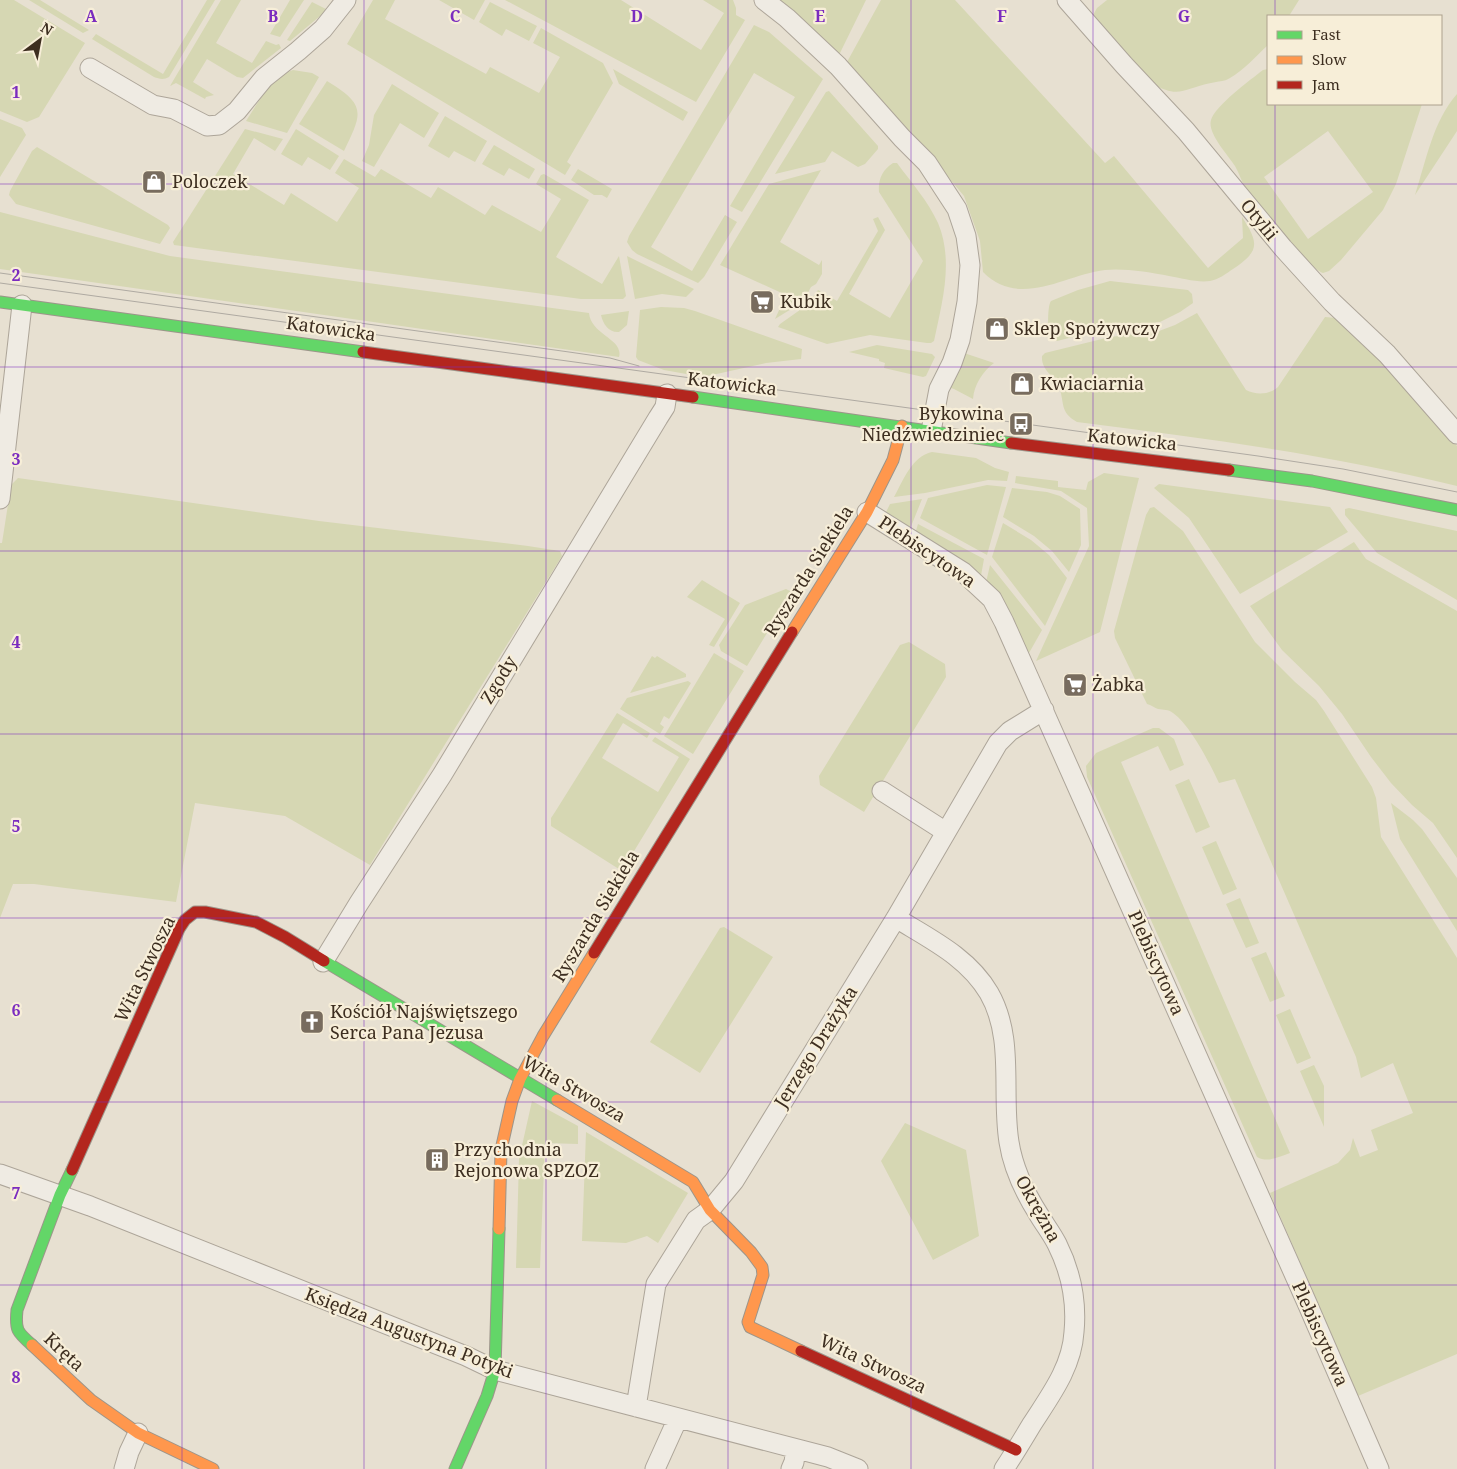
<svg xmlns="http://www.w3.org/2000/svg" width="1457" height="1469" viewBox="0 0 1457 1469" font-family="'Noto Serif',serif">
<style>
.green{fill:#d6d7b3;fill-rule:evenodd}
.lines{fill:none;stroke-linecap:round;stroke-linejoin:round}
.street-casing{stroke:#ada599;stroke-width:21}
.fast-casing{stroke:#9c958a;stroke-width:13}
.slow-casing{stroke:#9c958a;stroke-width:13}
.jam-casing{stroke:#9c958a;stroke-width:13}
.street{stroke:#efebe3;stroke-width:19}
.fast{stroke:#63d668;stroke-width:11}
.slow{stroke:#ff974d;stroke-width:11}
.jam{stroke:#b3261e;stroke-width:11}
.tram{stroke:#afaaa2;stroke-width:1}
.grid{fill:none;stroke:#7b2cbf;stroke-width:1;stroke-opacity:0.55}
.labels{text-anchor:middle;stroke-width:4.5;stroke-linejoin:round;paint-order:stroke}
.poi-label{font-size:18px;fill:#3d2e20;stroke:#f7eed8;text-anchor:start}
.street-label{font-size:18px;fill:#3d2e20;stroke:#f7eed8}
.grid-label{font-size:16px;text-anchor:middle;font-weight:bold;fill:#7b2cbf;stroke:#f7eed8;stroke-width:4.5;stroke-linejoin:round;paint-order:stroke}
</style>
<rect width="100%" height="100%" fill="#e7e0d1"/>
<path class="green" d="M0,0H14L85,43L39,117L27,122L0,111Z
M29,0H40L89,30L83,33Z
M207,0H215L169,77C164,80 159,79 154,77L92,39L96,34L163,74Z
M221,0H241L216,43L252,63L266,41L276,45L279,44L281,48L243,78L237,77L207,59L193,82L214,95L206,97L205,99L176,83L170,86Z
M290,0H304L280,37L270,34Z
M373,0H395L385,19L486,74L490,67L539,93L560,57L533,43L541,28L603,63L613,83L567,162L571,165L565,175L347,44Z
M439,0H485L474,20Z
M505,0H621L701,50L724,13L703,0H733L736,8V15L745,20L696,102Z
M778,0H866L839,55L812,28Z
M881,0H955L1105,163L1114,156L1208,268L1243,238L1242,217C1259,243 1260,251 1233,269C1227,273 1218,280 1210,281C1198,283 1181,278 1169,276C1150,272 1123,268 1105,270C1064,275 1020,309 983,272L980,241L964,196L928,153L847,62Z
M1107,0H1299L1289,16H1268V45C1256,56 1244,70 1230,78C1224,82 1218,81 1211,83C1184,88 1179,100 1152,83L1092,17L1097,8Z
M312,2L326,9L325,12L290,41L287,40Z
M490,2L537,26L529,41L506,29L502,36L479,22Z
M754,25L769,32L823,79L742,212L730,206L795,97L754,73L651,247L692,271L725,215L737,222L704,277L698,283L637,254L632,250L627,242L629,236Z
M613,69L688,112L683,121L619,84Z
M1268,69V104H1422L1396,184L1383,210L1341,260L1329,271L1323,273C1308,268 1254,203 1245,187C1241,180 1239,173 1235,166C1228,155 1207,133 1211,120C1215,106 1250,80 1263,70ZM1328,131L1373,192L1308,239L1264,177Z
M293,70L312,73L319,77L287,133L246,121C259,102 270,77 293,70Z
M327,81C366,105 363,112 344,151L299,124Z
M392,84L439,113L424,138L400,123L374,167L362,161L369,145L374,115Z
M829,91L878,146V149L865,164L858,167L832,151L825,162L775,174L826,92Z
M1457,94V131L1415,195C1426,161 1433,121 1457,94Z
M445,116L487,141L475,162L454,151L449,158L428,146Z
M0,119L22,128L26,135L0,177Z
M245,129L283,139L275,151L254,138L233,174L284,205L291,193L337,222L359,188L335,173L344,159L375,177L381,169L431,198L438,187L485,215L492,205L541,232L561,199L536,184L541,175L544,174L589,200L556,257L602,284L619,256L626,296L623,299H581L174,245L173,242Z
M296,129L339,156L330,170L308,157L302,166L281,154Z
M494,145L535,169L529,179L509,168L504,176L482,164Z
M37,147L168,225L170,228L160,244L16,204L9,195L10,191L32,151Z
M893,163H897C911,182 928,201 938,223C954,261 942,303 934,341L931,343H927L870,335L827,344L778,327L780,324L807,305L818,290L837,301L878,231L873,219L878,217L885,230L849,294L890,318L923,261L879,192C878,180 882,170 893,163Z
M578,169L612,189L607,198L602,195H594L571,180Z
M821,170L780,242L819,265L822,260V274L816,284L811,287L805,298L801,303L775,319L786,295L720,265L769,184Z
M0,212L170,256L589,313C591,335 624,339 619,357L0,269Z
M627,256L694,289L686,297L662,294L635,299Z
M1110,281L1188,290L1192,294L1193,303L1180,312L1160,322L1105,329L1057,341L1049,340C1048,333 1047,306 1051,301L1078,290Z
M661,307L684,308L695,311L802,349L801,359L766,363L703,377L664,370L638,360L636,357L640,310Z
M629,311L627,325L619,332C609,333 603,324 601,315Z
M1197,313L1246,390C1256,395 1269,395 1278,387L1325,317L1336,318L1396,375L1457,446V486C1332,455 1204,438 1077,422C1059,412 1065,402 1059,387C1054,375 1041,371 1042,356L1045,353L1110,337L1159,331L1175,325Z
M877,345L932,354L935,357L926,376L923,377L884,368L885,363L879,361V359L849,352Z
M961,352L994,363C983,371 974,385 973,399L954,389L945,386Z
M932,452L976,458L995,468L1009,472L1007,481L988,480L925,493L894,497C903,481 912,456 932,452Z
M1104,473L1139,478L1100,632L1036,661L1089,546L1087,508L1061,491L1015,483L1016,476L1058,481V487L1086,490L1088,482Z
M18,478L319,521L528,546L560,551L562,556L370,865L285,816L195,803L176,902L34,884H13L0,918V543H2L11,485Z
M1159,484L1330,507L1348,532L1240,594L1189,518L1154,488Z
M987,485L1006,487L987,555L920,518L928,498Z
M1012,488L1047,492L1060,496L1080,509L1081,545L1069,572L1052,551L1034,536L1003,517Z
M922,499L908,534L883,518L890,504Z
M1154,507L1183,531L1255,642L1295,682L1316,700L1324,711L1372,787L1376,798L1381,837L1457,958V1354L1358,1396L1270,1193L1338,1163L1350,1150L1353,1138L1360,1157L1378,1150L1371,1130L1413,1113L1393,1063L1361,1078L1356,1057L1235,779L1219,783C1210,764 1191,726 1173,713C1168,709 1164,710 1158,709C1155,708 1151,705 1147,704L1115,638L1114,631L1146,515L1150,508Z
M1349,508L1457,531V600L1377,553L1345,515V509Z
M1003,523L1031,540L1049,555L1067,578L1045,626L992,557Z
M918,524L984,559L980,581L914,537Z
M1354,542L1366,559L1457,611V858L1433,823L1412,805L1391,783L1371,757L1342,714L1319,686L1282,650L1250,606Z
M990,565L1042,630L1029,653L1024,655L985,587Z
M702,580L740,603L714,647L709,645L725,619L687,597Z
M786,589L792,592L747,666L721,651L719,645L745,605Z
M909,642L945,664L946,677L864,812L820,785L819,776L900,645Z
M714,653L744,671L693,754L664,736Z
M652,656L655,658L657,656L686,674V677L630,693Z
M688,681L691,683L669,719L664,716L660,724L664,727L660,734L620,709L627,698Z
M617,713L650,733L647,738L623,723L602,758L658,792L679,757L652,741L655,737L690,759L622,871L551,826V818L555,812Z
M1153,728H1159L1174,739L1184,765L1170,771L1158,746L1121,762L1290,1153C1278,1157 1268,1163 1257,1157L1087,777L1086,766L1096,753Z
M1189,779L1210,827L1196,833L1175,785Z
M1391,803L1413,820L1422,829L1457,878V931L1400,839Z
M1216,841L1237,889L1223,895L1202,847Z
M1240,898L1259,943L1246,948L1226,904Z
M724,927L773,957L700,1073L650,1042L720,928Z
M1266,952L1285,996L1270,1002L1251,958Z
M1290,1009L1311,1058L1297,1064L1276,1015Z
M1314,1065L1324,1086V1127L1300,1071Z
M532,1101L578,1126V1144L545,1143L540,1268H516L519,1159Z
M905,1123L966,1150L979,1236L933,1260L881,1161Z
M586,1132L688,1193L658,1243L647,1236L626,1243L582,1241Z"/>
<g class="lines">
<defs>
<path id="street" d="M764,0L787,18L838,66L902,138L927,163L957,209L966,236L970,265L967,302L960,340L952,363L939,389L931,431
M1067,0L1124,65L1186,131L1283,248L1332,302L1387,354L1457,434
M90,68L153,105L174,109L207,126L219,125L237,111L264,78L298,51L323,29L346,0
M0,499L22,305
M867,512L963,572L992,599L1004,622L1307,1303L1379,1469
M882,791L946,832
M896,918C930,939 968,957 989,993C1015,1038 1001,1093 1009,1142C1013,1168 1025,1193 1039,1215C1045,1225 1052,1234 1057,1244C1071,1272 1077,1301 1074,1332C1072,1367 1050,1396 1032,1424C1023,1439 1014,1454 1004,1469
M323,962L359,903L442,775L658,418L665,407L667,394
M0,1174L90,1206L466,1356L495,1370L828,1457L858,1469
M636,1407L656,1284L696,1220L710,1210L734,1181L896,918L998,743L1010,731L1044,710
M124,1469L129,1452L138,1433
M655,1469L678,1418
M791,1469L794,1462L796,1449"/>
<path id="fast" d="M0,302L363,352
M693,397L1011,443
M1229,470L1312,481L1457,510
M324,961L557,1100
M32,1345C17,1332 15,1330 17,1310L60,1195L72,1170
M455,1469L487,1396L495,1370L499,1229"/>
<path id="slow" d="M792,632L867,512L893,460L902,426
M557,1100L693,1182L710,1210L751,1252L762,1267L763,1275L748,1322L750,1327L801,1351
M499,1229L501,1150L512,1101L520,1079L543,1036L594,953
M32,1345L91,1400L138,1433L213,1469"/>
<path id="jam" d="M363,352L693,397
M1011,443L1229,470
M594,953L792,632
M72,1170L179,929L185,920L195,912H205L256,922L285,937L324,961
M801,1351L1016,1450"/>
</defs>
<use href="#street" class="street-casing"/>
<use href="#fast" class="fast-casing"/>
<use href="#slow" class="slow-casing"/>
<use href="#jam" class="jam-casing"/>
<use href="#street" class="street"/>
<use href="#fast" class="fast"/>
<use href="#slow" class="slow"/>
<use href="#jam" class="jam"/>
<path class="tram" d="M0,273L569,352L610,358L639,366
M0,283L1258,456L1343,469L1457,492"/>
</g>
<path class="grid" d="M182,0V1469M364,0V1469M546,0V1469M728,0V1469M911,0V1469M1093,0V1469M1275,0V16M1275,104V1469M0,184H1457M0,367H1457M0,551H1457M0,734H1457M0,918H1457M0,1102H1457M0,1285H1457"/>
<defs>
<symbol id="shop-square" viewBox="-11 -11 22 22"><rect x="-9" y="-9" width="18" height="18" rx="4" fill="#786c5e" stroke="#f7eed8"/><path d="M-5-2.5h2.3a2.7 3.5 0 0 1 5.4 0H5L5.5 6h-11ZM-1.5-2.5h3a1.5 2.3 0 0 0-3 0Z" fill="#fff"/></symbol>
<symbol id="supermarket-square" viewBox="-11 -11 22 22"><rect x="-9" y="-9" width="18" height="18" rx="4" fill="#786c5e" stroke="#f7eed8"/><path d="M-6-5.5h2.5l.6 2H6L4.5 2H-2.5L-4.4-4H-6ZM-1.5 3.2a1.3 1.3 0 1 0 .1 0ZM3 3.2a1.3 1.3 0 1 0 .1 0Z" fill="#fff"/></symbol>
<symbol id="bus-square" viewBox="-11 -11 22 22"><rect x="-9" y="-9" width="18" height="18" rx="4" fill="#786c5e" stroke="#f7eed8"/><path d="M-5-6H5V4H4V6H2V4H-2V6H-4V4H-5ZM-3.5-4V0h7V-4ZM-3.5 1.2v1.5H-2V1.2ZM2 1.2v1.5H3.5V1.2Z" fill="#fff"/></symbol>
<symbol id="church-square" viewBox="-11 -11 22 22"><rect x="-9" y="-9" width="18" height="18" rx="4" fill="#786c5e" stroke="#f7eed8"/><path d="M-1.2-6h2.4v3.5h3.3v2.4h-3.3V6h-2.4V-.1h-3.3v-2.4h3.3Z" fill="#fff"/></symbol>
<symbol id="building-square" viewBox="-11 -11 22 22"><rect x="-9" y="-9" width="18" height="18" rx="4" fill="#786c5e" stroke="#f7eed8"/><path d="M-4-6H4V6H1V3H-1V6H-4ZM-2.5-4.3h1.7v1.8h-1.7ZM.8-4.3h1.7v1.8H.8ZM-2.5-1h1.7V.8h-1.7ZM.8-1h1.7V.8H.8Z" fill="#fff"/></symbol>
</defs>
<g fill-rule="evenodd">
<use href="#shop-square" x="140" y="168" width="28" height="28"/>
<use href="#supermarket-square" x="748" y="288" width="28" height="28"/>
<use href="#shop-square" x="983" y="315" width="28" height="28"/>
<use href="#shop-square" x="1008" y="370" width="28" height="28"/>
<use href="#bus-square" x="1007" y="410" width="28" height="28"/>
<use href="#supermarket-square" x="1061" y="671" width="28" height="28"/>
<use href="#church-square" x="298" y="1008" width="28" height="28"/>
<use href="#building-square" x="423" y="1146" width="28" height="28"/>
</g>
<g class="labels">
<g class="poi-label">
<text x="172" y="188">Poloczek</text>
<text x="780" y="308">Kubik</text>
<text x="1014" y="335">Sklep Spożywczy</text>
<text x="1040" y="390">Kwiaciarnia</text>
<text x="1004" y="420" text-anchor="end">Bykowina<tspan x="1004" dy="21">Niedźwiedziniec</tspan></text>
<text x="1092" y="691">Żabka</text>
<text x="330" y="1018">Kościół Najświętszego<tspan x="330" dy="21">Serca Pana Jezusa</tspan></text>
<text x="454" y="1156">Przychodnia<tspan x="454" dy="21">Rejonowa SPZOZ</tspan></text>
</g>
<g class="street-label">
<text transform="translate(1259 220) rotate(51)" y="6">Otylii</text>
<text transform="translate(331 329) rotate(8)" y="6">Katowicka</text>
<text transform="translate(732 384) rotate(7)" y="6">Katowicka</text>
<text transform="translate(1132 440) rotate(6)" y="6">Katowicka</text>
<text transform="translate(927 552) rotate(34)" y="6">Plebiscytowa</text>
<text transform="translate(809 571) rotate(-58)" y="6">Ryszarda Siekiela</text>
<text transform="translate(499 680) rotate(-59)" y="6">Zgody</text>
<text transform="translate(596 916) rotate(-59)" y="6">Ryszarda Siekiela</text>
<text transform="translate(1156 963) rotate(66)" y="6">Plebiscytowa</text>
<text transform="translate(145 969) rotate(-64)" y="6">Wita Stwosza</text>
<text transform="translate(816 1047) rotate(-58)" y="6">Jerzego Drażyka</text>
<text transform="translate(574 1089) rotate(30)" y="6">Wita Stwosza</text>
<text transform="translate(1038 1209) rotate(61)" y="6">Okrężna</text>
<text transform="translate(409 1333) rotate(21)" y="6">Księdza Augustyna Potyki</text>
<text transform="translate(1320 1334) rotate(66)" y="6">Plebiscytowa</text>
<text transform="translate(64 1352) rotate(43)" y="6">Kręta</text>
<text transform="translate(873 1364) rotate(25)" y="6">Wita Stwosza</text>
</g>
</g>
<g class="grid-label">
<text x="91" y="22">A</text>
<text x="273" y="22">B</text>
<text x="455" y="22">C</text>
<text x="637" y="22">D</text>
<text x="820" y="22">E</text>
<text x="1002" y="22">F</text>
<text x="1184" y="22">G</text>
<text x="16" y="98">1</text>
<text x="16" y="281">2</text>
<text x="16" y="465">3</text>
<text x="16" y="648">4</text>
<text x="16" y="832">5</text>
<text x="16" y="1016">6</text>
<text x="16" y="1199">7</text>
<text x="16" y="1383">8</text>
</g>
<rect x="1267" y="15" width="175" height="90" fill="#f7eed8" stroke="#ada18e"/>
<rect x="1277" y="31" width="25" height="8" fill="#63d668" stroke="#ada18e"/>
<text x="1312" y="40" font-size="15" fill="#3d2e20">Fast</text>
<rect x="1277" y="56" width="25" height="8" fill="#ff974d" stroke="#ada18e"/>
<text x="1312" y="65" font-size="15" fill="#3d2e20">Slow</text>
<rect x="1277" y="81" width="25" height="8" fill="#b3261e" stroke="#ada18e"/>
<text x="1312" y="90" font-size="15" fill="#3d2e20">Jam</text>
<g transform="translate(40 40) rotate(32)" stroke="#f7eed8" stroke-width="4" paint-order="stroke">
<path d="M0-4L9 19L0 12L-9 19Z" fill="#3d2e20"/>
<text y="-8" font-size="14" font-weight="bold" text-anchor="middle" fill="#3d2e20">N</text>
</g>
</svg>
